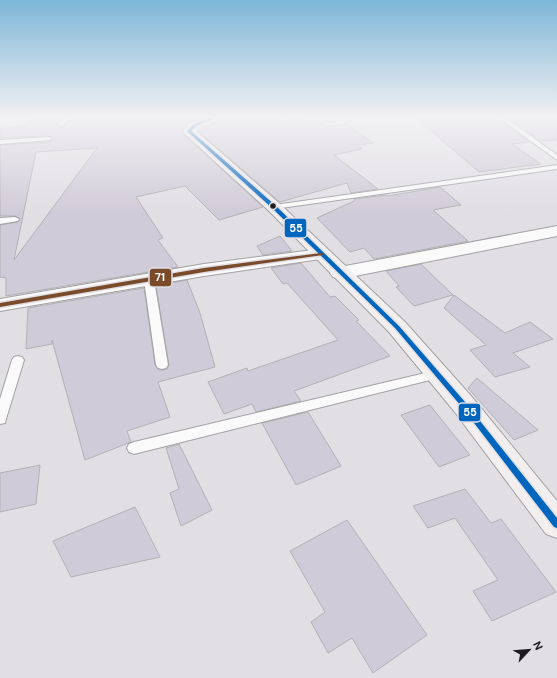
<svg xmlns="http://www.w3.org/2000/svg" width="557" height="678" viewBox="0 0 557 678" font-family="'DM Sans',sans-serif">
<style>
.building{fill:#d0cbd8;stroke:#b2b1b4;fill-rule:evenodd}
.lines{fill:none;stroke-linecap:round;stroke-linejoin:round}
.lane-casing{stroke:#a2a1a4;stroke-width:2}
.street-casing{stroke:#a2a1a4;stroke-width:2}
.secondary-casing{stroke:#a2a1a4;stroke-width:2}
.path{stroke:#bfbfc0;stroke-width:1.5;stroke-dasharray:1 2;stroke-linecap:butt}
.lane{fill:#fafafb;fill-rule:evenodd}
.street{fill:#fafafb;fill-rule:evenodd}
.secondary{fill:#f3efef;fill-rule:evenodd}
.bus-1-casing{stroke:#e1dee5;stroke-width:3}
.bus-2-casing{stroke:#e1dee5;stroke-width:3}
.bus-1{fill:#0065bd;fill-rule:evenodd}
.bus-2{fill:#7a4b2a;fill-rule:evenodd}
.bus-dot{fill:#1c1b1d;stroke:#e1dee5;stroke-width:1.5}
.line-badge{stroke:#e1dee5;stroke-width:1.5}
.badge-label{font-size:11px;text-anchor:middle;font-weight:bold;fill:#fff}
</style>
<rect width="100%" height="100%" fill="#e1dfe4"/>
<path class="building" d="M31,118H61L57,125L59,128L64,127L70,118H198L190,121L182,130L184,135L263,207L219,220L185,186L136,197L163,238L158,240L178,267L6,296V278L0,277V225L18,222L20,219L15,216H0V145L51,142L52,138L49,136L0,138V129L27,126ZM97,148L14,260L36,152Z
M220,118H275L276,122L303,118L308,122L317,121L326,127L347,124L373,143L357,145L362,149L334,155L378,189L351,193L347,183L280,202L198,131L218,122Z
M416,118H498L530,142L512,144L541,164L479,172Z
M509,118H557V140L541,141Z
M440,187L461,205L433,210L468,241L374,259L364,248L350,252L317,218L354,201V199L386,195L388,196Z
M280,236L292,251L263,255L257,246Z
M301,263L330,297L335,296L359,320L356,321L390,356L294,391L301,401L256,412L252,404L224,414L208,382L247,368L248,371L338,340L287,283L283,284L271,268Z
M421,264L453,295L414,306L396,287L399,286L386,271Z
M187,280L200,313L215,367L158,382L170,417L127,431L131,442L85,460L52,340V344L26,349L28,308L144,288L155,365L158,369L162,370L167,369L169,365L156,286Z
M454,295L505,333L530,322L553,339L513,353L530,367L495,377L470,350L486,345L444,308Z
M477,378L538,430L514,440L468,388Z
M430,405L441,419L470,455L439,467L401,415Z
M308,412L341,466L296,485L262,423Z
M179,444L212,510L181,526L170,493L179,489L166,448Z
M40,465L36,504L0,512V473Z
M465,489L491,523L501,519L556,592L492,621L473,591L498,580L455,518L428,528L413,506Z
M135,507L160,557L71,577L53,541Z
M347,520L427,635L373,673L352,638L328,653L311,622L325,612L290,551Z"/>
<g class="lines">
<defs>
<path id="lane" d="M63,118H69L63,126H59L58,125Z
M499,118H506L557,155V160Z
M49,137L51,138V140L0,144V140Z
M557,165V169L274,209L270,207L274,205Z
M15,217L19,219L18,221L0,224V218Z
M149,277L154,280L168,365L166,368L162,369L158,368L156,365L144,280Z
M18,356L22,357L24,360L6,419L5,423L0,424V399L12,360L14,357Z
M438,370L442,371L444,374L442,377L134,454L129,452L127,448L129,444L134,442Z"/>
<path id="street" d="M557,226V236L340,279L333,277L330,273L333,269L340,267Z
M321,249L327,250L330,254L327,258L204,276L0,311V299L204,264Z"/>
<path id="secondary" d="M202,118H219L217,121L199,128L196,131L280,204L405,322L472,397L557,501V538L546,534L454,411L389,332L268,210L185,134L183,131L191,122Z"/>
</defs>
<use href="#lane" class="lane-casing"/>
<use href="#street" class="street-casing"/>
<use href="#secondary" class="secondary-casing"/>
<path class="path" d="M540,118L557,129"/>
<use href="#lane" class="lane"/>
<use href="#street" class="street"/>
<use href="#secondary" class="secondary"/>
<defs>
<path id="bus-1" d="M210,118H215L196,126L191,131L276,206L399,326L465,402L557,518V528L554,527L461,406L395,328L272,208L187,131L194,124Z"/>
<path id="bus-2" d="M321,253H323V255L204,272L0,307V303L204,268Z"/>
</defs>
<use href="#bus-1" class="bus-1-casing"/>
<use href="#bus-2" class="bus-2-casing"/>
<use href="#bus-1" class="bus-1"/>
<use href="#bus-2" class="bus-2"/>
</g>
<linearGradient id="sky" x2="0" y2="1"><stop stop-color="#7db6d8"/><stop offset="0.55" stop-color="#f2f1f3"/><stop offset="1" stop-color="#f2f1f3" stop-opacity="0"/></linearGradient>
<rect width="557" height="213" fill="url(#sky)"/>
<circle class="bus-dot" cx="273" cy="206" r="3.5"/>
<g class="line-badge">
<rect x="284" y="218" width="23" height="20" rx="4" fill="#0065bd"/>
<rect x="149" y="268" width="23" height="19" rx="4" fill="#7a4b2a"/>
<rect x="458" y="403" width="23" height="19" rx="4" fill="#0065bd"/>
</g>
<g class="badge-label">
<text x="296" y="232">55</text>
<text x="160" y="281">71</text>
<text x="470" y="416">55</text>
</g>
<g transform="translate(529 650) rotate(64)" stroke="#e1dee5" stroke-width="3" paint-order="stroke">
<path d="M0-3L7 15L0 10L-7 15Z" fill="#1c1b1d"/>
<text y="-6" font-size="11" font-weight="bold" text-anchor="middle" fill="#1c1b1d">N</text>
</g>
</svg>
